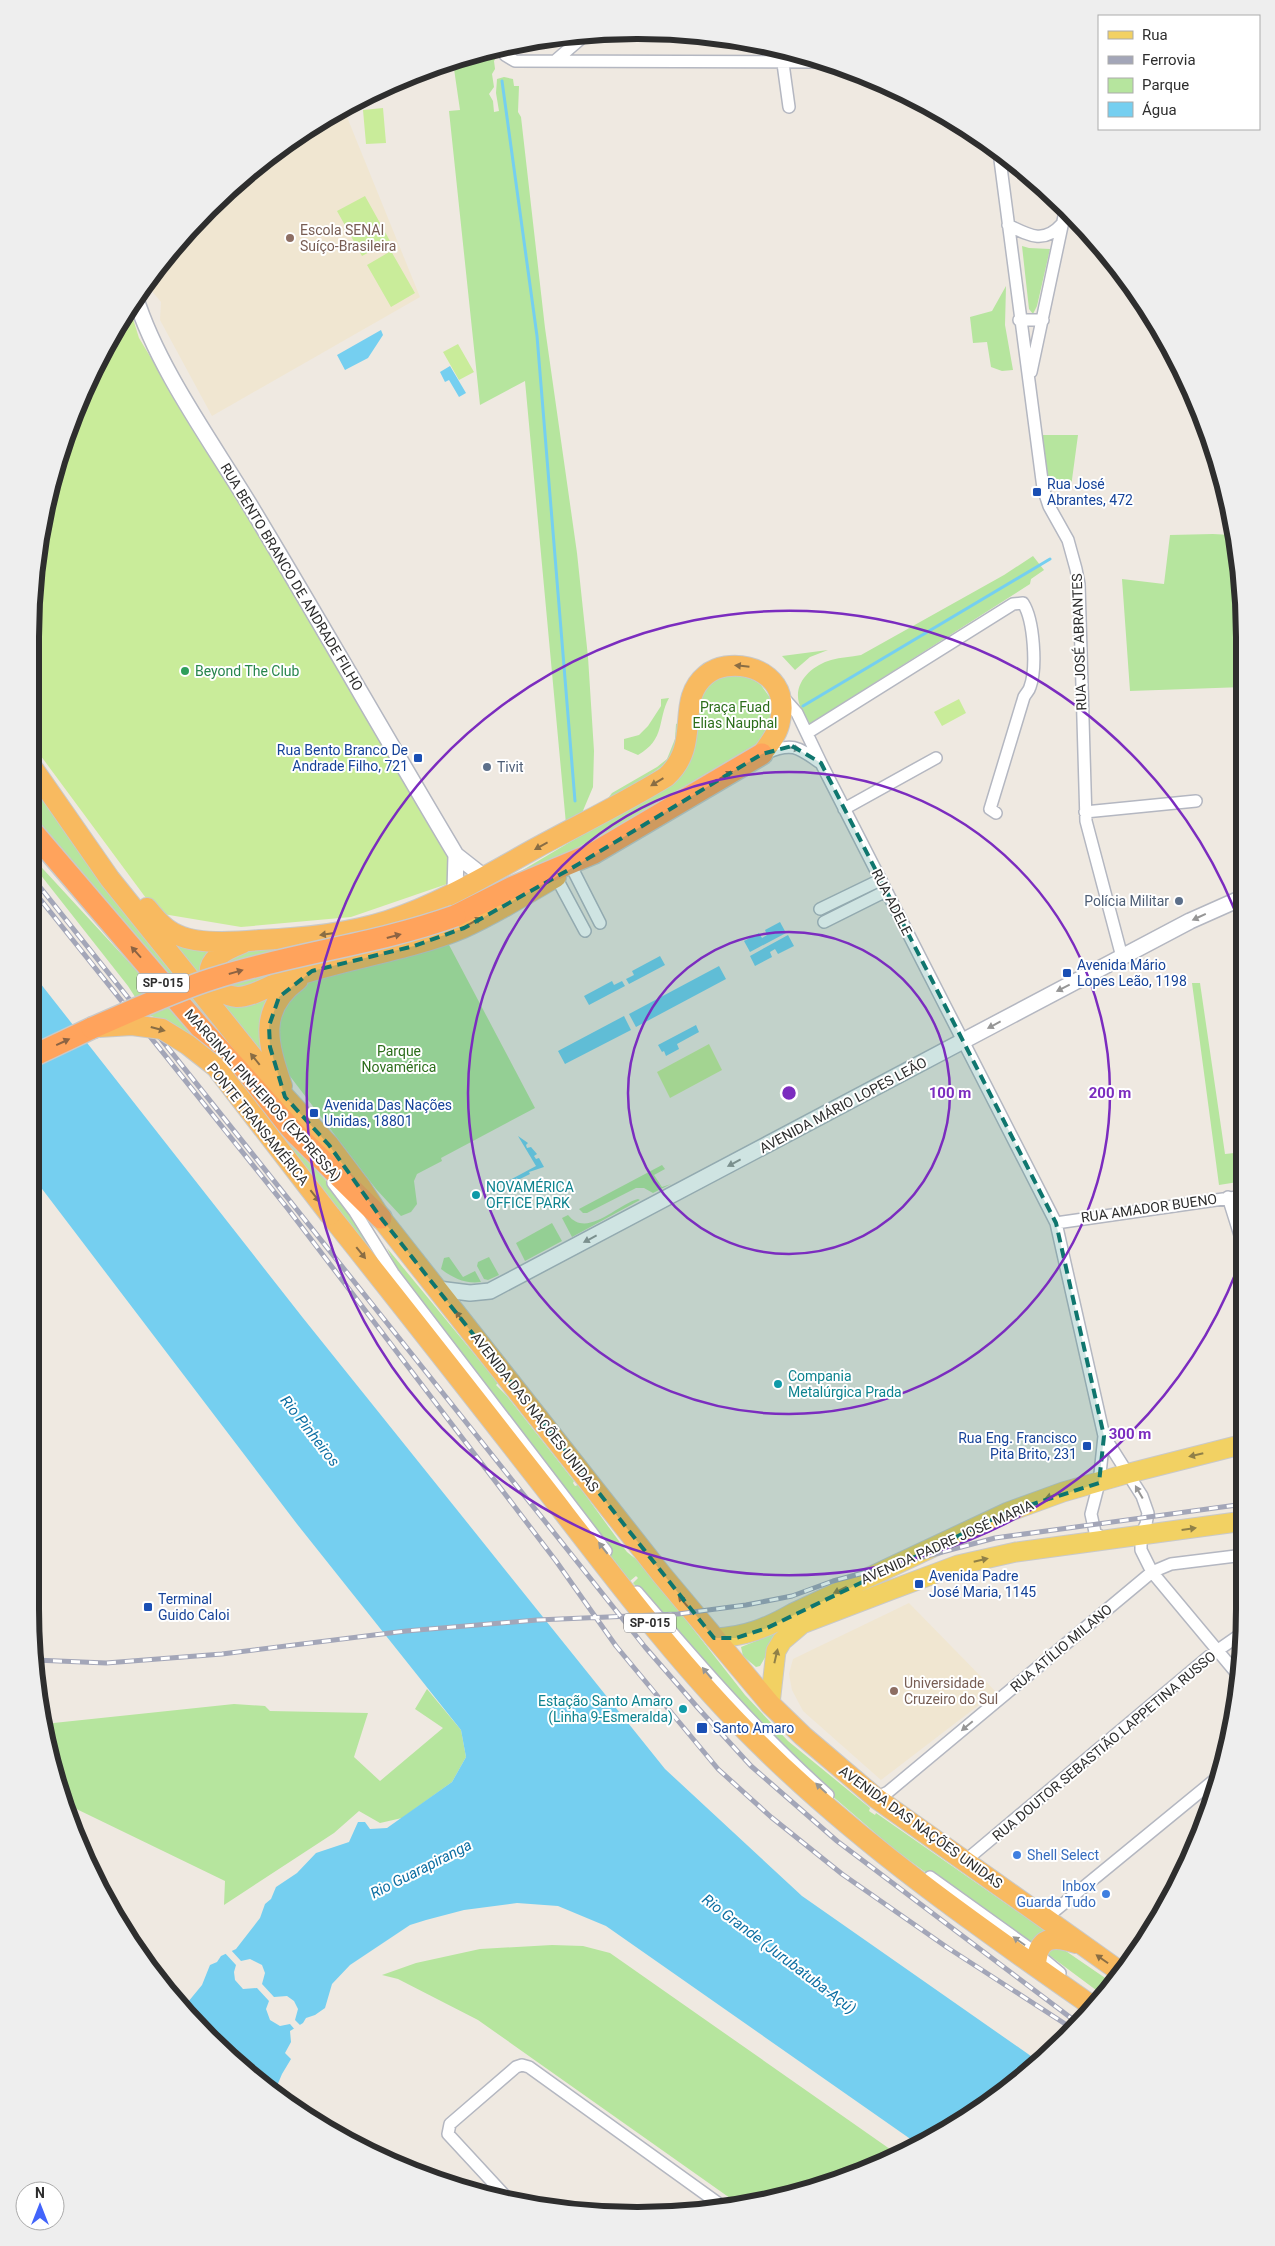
<svg xmlns="http://www.w3.org/2000/svg" width="1275" height="2246" viewBox="0 0 1275 2246" font-family="Roboto,sans-serif">
<style>
.education{fill:#f0e6d1}
.green{fill:#b6e59e}
.pitch{fill:#c9ec9a}
.water{fill:#75cff0}
.pier{fill:#efe9e1}
.lines{fill:none;stroke-linecap:round;stroke-linejoin:round}
.stream{stroke:#75cff0;stroke-width:3}
.minor-casing{stroke:#b4b7c1;stroke-width:14}
.tertiary-casing{stroke:#b4b7c1;stroke-width:18}
.primary-casing{stroke:#c9c9c9;stroke-width:21}
.trunk-casing{stroke:#c9c9c9;stroke-width:22}
.motorway-casing{stroke:#c9c9c9;stroke-width:24}
.minor{stroke:#fff;stroke-width:11}
.tertiary{stroke:#fff;stroke-width:15}
.primary{stroke:#f2d163;stroke-width:19}
.trunk{stroke:#f8ba60;stroke-width:20}
.motorway{stroke:#ffa35c;stroke-width:21}
.rail-casing{stroke:#a3a6b8;stroke-width:5}
.rail{stroke:#fff;stroke-width:3;stroke-dasharray:9;stroke-linecap:butt}
.trunk-bridge-casing{stroke:#c9c9c9;stroke-width:22;stroke-linecap:butt}
.motorway-bridge-casing{stroke:#c9c9c9;stroke-width:24;stroke-linecap:butt}
.trunk-bridge{stroke:#f8ba60;stroke-width:20}
.motorway-bridge{stroke:#ffa35c;stroke-width:21}
.oneway{fill:#896d44}
.oneway2{fill:#969696}
.oneway3{fill:#8c6343}
.oneway4{fill:#908048}
.marked{fill:#0f766e;fill-opacity:0.2;stroke:#0f766e;stroke-width:4;stroke-dasharray:10 6;stroke-linejoin:round}
.ring{fill:none;stroke:#7b2cbf;stroke-width:2.5}
.education-dot{fill:#8d6e63;stroke:#fff;stroke-width:2}
.transit-dot{fill:#1a4fb4;stroke:#fff;stroke-width:2}
.leisure-dot{fill:#2e9e5b;stroke:#fff;stroke-width:2}
.service-dot{fill:#5c6f8a;stroke:#fff;stroke-width:2}
.culture-dot{fill:#0f9aa8;stroke:#fff;stroke-width:2}
.shop-dot{fill:#3f7fe0;stroke:#fff;stroke-width:2}
.labels{text-anchor:middle;stroke-width:4;stroke-linejoin:round;paint-order:stroke}
.shield{fill:#fff;stroke:#6d6d6d;stroke-width:1}
.shield-label{font-size:12px;font-weight:bold;fill:#2e2e2e}
.education-label{font-size:14px;fill:#785e54;stroke:#fff;text-anchor:start}
.transit-label{font-size:14px;fill:#164399;stroke:#fff;text-anchor:start}
.street-label{font-size:14px;fill:#2e2e2e;stroke:#fff}
.leisure-label{font-size:14px;fill:#27864d;stroke:#fff;text-anchor:start}
.park-label{font-size:14px;fill:#2c6e1b;stroke:#fff}
.service-label{font-size:14px;fill:#4e5e75;stroke:#fff;text-anchor:start}
.culture-label{font-size:14px;fill:#0d838f;stroke:#fff;text-anchor:start}
.shop-label{font-size:14px;fill:#366cbe;stroke:#fff;text-anchor:start}
.water-label{font-size:15px;font-style:italic;fill:#0d6fa3;stroke:#fff}
.rim{fill:none;stroke:#2e2e2e;stroke-width:6}
.centre{fill:#7b2cbf;stroke:#fff;stroke-width:2.5}
.ring-label{font-size:15px;text-anchor:middle;font-weight:bold;fill:#7b2cbf;stroke:#fff;stroke-width:4;stroke-linejoin:round;paint-order:stroke}
</style>
<rect width="100%" height="100%" fill="#efe9e1"/>
<path class="education" d="M347,117L420,297L212,416L160,320L161,302L151,290L152,281L159,268L208,208L256,169Z
M909,1603L996,1692L881,1780L803,1711L792,1690L789,1674L793,1659Z"/>
<path class="green" d="M497,48L498,54L494,61L495,69L492,74L494,87L489,94L493,101L494,112L499,111L496,93L497,79L504,77L513,79L514,86H519L518,112L521,117L545,328L577,553L588,657L594,751L593,787L582,813L566,824L525,381L480,405L451,130L449,111L460,110L453,62Z
M1022,246L1029,248L1050,249L1037,306L1033,314L1029,309Z
M1006,286L1005,325L1013,370L1002,371L991,367L987,342L973,343L970,317L992,311Z
M1042,435H1078L1071,487L1053,488L1047,475Z
M1213,534L1231,535L1244,597V687L1130,691L1122,579L1164,584L1170,535Z
M1033,556L1044,570L1031,579L1030,584L810,724C806,717 801,710 799,703C793,682 813,665 831,660C841,657 851,657 861,655L1004,575Z
M828,650L810,657L795,670L782,656Z
M730,676L740,675L754,680L761,685L771,699L774,714L772,725L767,737L758,747L634,818L456,911L384,935L281,956L290,969L312,966L240,994C212,992 210,962 234,951L313,946L345,942L410,925L454,908L511,877L673,781C682,774 689,764 693,752C702,722 684,684 730,676Z
M669,698C657,720 666,739 638,755L624,749V739L639,735L648,726L661,706V699Z
M679,723C676,764 664,765 633,785C625,790 615,799 606,801L612,793L657,767L667,759L675,739L676,724Z
M32,784L66,830L64,831L66,834L296,1120L32,821Z
M32,857L197,1036L336,1192L398,1290L195,1038L175,1025L146,1014L128,986L32,864Z
M163,936L209,946L211,988L274,991L265,1057Z
M448,943L535,1108L441,1158L442,1161L417,1174L414,1181L417,1204L411,1212L401,1216L376,1189L283,1067L275,1019L295,987L320,975L378,964Z
M1192,983H1200L1225,1154L1244,1152V1181L1219,1185Z
M662,1165L665,1169L654,1175L662,1187L671,1184L653,1193L644,1188H636L587,1213H583L579,1209Z
M638,1199L640,1200L572,1237L562,1218L568,1215C587,1239 616,1205 638,1199Z
M552,1223L562,1241L525,1261L516,1243Z
M387,1248L498,1383L496,1385L506,1395L574,1481L573,1483L575,1486L578,1485L627,1552L642,1564L745,1695L788,1741L870,1808L869,1811L875,1815L876,1813L1044,1930L1034,1945L943,1885L895,1850L823,1788L766,1735L633,1583L638,1578L636,1576L630,1581L424,1312L396,1267Z
M449,1257L463,1277L475,1271L481,1282C465,1284 453,1278 441,1269L444,1258Z
M489,1257L499,1275L488,1280L484,1279L477,1266L478,1262Z
M783,1627L760,1666L756,1667L743,1656L741,1647L761,1639Z
M427,1689L461,1730L466,1757L452,1782L402,1818L380,1823L359,1811L334,1833L224,1905L225,1881L62,1802L44,1724L234,1704L265,1706L270,1711L368,1713L354,1757L380,1781L443,1728L415,1709Z
M552,1945L583,1946L610,1953L897,2154L833,2184L737,2203L478,2020L398,1979L382,1975L416,1963L480,1949Z
M1057,1945L1114,1984L1104,1996L1049,1955L1048,1950Z"/>
<path class="pitch" d="M383,108L386,143L366,144L363,110Z
M365,196L390,241L362,256L337,211Z
M391,251L415,293L391,307L367,265Z
M129,306L139,338L450,854L447,884L351,917L241,927L157,913L32,744L31,597L62,442Z
M458,344L474,372L459,380L443,352Z
M959,699L966,713L942,726L934,712Z
M709,1044L722,1070L670,1098L657,1072Z"/>
<path class="water" d="M381,330L383,335L368,358L345,370L337,355Z
M450,366L466,393L459,397L449,380L445,382L440,372Z
M780,922L786,933L750,952L744,941L759,933L762,938L767,935L765,930Z
M788,935L794,946L778,954L775,949L770,952L772,957L755,966L750,956Z
M660,956L665,965L629,984L626,979L634,975L632,971Z
M719,966L726,979L636,1027L629,1014Z
M33,974L303,1318L665,1769L802,1896L1038,2061C1003,2095 963,2125 919,2145L606,1926L558,1906L517,1903L464,1910L426,1920L410,1925L350,1965L332,1984L325,2008L315,2015L306,2018L303,2023L290,2031L291,2042L285,2053L291,2059L282,2074L274,2093L208,2038L185,2012L188,2002L202,1985L210,1965L217,1962L221,1956L236,1949L260,1918L265,1904L271,1899L276,1887L297,1873L316,1853L349,1842L358,1822H365L370,1829L387,1828L452,1782L466,1757L461,1730L297,1524L33,1177Z
M612,981L614,985L622,981L625,986L589,1005L584,996Z
M624,1016L631,1030L565,1064L558,1051Z
M696,1025L699,1032L677,1044L679,1049L666,1056L664,1051L662,1052L658,1045Z
M518,1136L528,1143L526,1145L527,1148L531,1147L537,1154L534,1156L536,1159L539,1158L544,1167L529,1172L530,1174L518,1180L517,1178L507,1186L506,1182L536,1166Z"/>
<path class="pier" d="M230,1949L241,1961L250,1959L262,1965L265,1973L262,1984L274,1997L287,1996L294,2001L298,2009L295,2020L302,2027L296,2031L290,2024L280,2026L270,2020L266,2009L269,2001L257,1988L243,1989L235,1980L234,1972L236,1965L224,1952Z"/>
<g class="lines">
<path class="stream" d="M502,81L537,336L575,801
M803,706L1050,559"/>
<defs>
<path id="minor" d="M503,46L505,55L515,61L823,62
M781,49L789,107
M555,61L585,35
M999,152L1043,488L1049,506L1068,540L1076,569L1079,584L1086,821L1122,957
M1008,225C1030,236 1044,244 1062,224
M1019,320H1043
M1031,372L1066,207
M781,695L797,713L821,763L1056,1223L1104,1436L1142,1496L1148,1513L1146,1524L1141,1535V1550L1152,1572L1238,1675
M807,733L1013,604L1023,603C1034,620 1037,668 1030,687C1029,691 1026,693 1024,697L990,809L996,813
M766,753C792,742 798,747 819,762
M844,809L936,758
M1085,812L1196,801
M572,868L600,923
M556,877L585,931
M820,909L880,880
M824,922L886,891
M333,1183L355,1212L393,1273L606,1551
M1228,1197L1244,1248
M1056,1223L1244,1196
M1104,1540L1095,1532L1091,1514L1099,1483L1104,1436
M637,1592C698,1663 758,1733 828,1795
M876,1798L888,1792L1152,1572L1171,1564L1244,1555
M965,1861L1208,1657L1244,1632
M930,1877L1036,1953L1060,1973
M1046,1918L1218,1777
M510,2201L448,2134L450,2124L516,2067L522,2065L529,2067L722,2206"/>
<path id="tertiary" d="M135,296C158,370 214,445 254,512C322,625 388,741 456,855L484,877
M455,891L456,855
M438,1289L470,1293L490,1291L1190,921L1244,897"/>
<path id="primary" d="M714,1638C744,1637 767,1628 793,1613L1008,1512L1063,1492L1126,1474L1244,1444
M770,1704L776,1651L782,1641L802,1624L891,1590L958,1565L1016,1552L1244,1521"/>
<path id="trunk" d="M32,767L110,879L285,1097L329,1145L360,1186L381,1218L662,1575L770,1704L803,1736L876,1798L1122,1973
M147,908C156,919 165,930 178,935C198,945 238,942 260,940C303,938 346,934 387,921C440,904 489,874 536,848C580,824 624,803 666,777C703,744 674,701 706,675C728,657 772,666 780,695C782,703 782,713 780,721C778,734 769,744 762,754
M243,943C228,949 202,959 212,982C217,991 227,996 237,997C254,997 271,984 287,979C344,958 406,952 463,928C495,914 526,894 556,877
M282,1086C268,1044 257,1010 298,980
M330,1215C402,1305 473,1396 544,1487C612,1575 679,1665 758,1743C860,1844 977,1926 1095,2008
M1036,1966C1037,1937 1052,1935 1076,1943"/>
<path id="motorway" d="M32,831L199,1026L295,1133L381,1218
M455,916L513,887L594,853L762,754
M33,1056L92,1028"/>
</defs>
<use href="#minor" class="minor-casing"/>
<use href="#tertiary" class="tertiary-casing"/>
<use href="#primary" class="primary-casing"/>
<use href="#trunk" class="trunk-casing"/>
<use href="#motorway" class="motorway-casing"/>
<use href="#minor" class="minor"/>
<use href="#tertiary" class="tertiary"/>
<use href="#primary" class="primary"/>
<use href="#trunk" class="trunk"/>
<use href="#motorway" class="motorway"/>
<defs>
<path id="rail" d="M32,877L645,1647L698,1708L751,1766L837,1841L1079,2024
M32,889L288,1209L556,1561L616,1646L718,1769L771,1817L842,1874L948,1948L1073,2029
M35,1660L106,1663L222,1654L406,1631L537,1620L678,1614L746,1605L792,1596L833,1581L995,1538L1244,1504"/>
</defs>
<use href="#rail" class="rail-casing"/>
<use href="#rail" class="rail"/>
<defs>
<path id="trunk-bridge" d="M99,1027L132,1025L162,1029L188,1045L216,1067L330,1215"/>
<path id="motorway-bridge" d="M92,1028C132,1011 171,992 212,979C292,953 374,945 455,916"/>
</defs>
<use href="#trunk-bridge" class="trunk-bridge-casing"/>
<use href="#motorway-bridge" class="motorway-bridge-casing"/>
<use href="#trunk-bridge" class="trunk-bridge"/>
<use href="#motorway-bridge" class="motorway-bridge"/>
</g>
<defs><path id="oneway-solid" d="M-6-.8H1V-3.2L6.5 0L1 3.2V.8H-6Z" transform="scale(1.25)"/></defs>
<g class="oneway">
<use href="#oneway-solid" transform="translate(742 666) rotate(-174)"/>
<use href="#oneway-solid" transform="translate(657 782) rotate(149)"/>
<use href="#oneway-solid" transform="translate(541 846) rotate(151)"/>
<use href="#oneway-solid" transform="translate(475 921) rotate(-28)"/>
<use href="#oneway-solid" transform="translate(327 934) rotate(172)"/>
<use href="#oneway-solid" transform="translate(158 1029) rotate(15)"/>
<use href="#oneway-solid" transform="translate(255 1059) rotate(-129)"/>
<use href="#oneway-solid" transform="translate(315 1196) rotate(52)"/>
<use href="#oneway-solid" transform="translate(361 1253) rotate(51)"/>
<use href="#oneway-solid" transform="translate(460 1317) rotate(-128)"/>
<use href="#oneway-solid" transform="translate(683 1601) rotate(-130)"/>
<use href="#oneway-solid" transform="translate(1102 1959) rotate(-145)"/>
</g>
<g class="oneway2">
<use href="#oneway-solid" transform="translate(793 748) rotate(10)"/>
<use href="#oneway-solid" transform="translate(1199 917) rotate(155)"/>
<use href="#oneway-solid" transform="translate(1063 988) rotate(153)"/>
<use href="#oneway-solid" transform="translate(994 1025) rotate(152)"/>
<use href="#oneway-solid" transform="translate(734 1163) rotate(152)"/>
<use href="#oneway-solid" transform="translate(590 1239) rotate(152)"/>
<use href="#oneway-solid" transform="translate(1139 1492) rotate(-120)"/>
<use href="#oneway-solid" transform="translate(603 1548) rotate(-128)"/>
<use href="#oneway-solid" transform="translate(707 1673) rotate(-130)"/>
<use href="#oneway-solid" transform="translate(967 1726) rotate(140)"/>
<use href="#oneway-solid" transform="translate(821 1788) rotate(-137)"/>
<use href="#oneway-solid" transform="translate(1019 1941) rotate(-145)"/>
</g>
<g class="oneway3">
<use href="#oneway-solid" transform="translate(726 775) rotate(-30)"/>
<use href="#oneway-solid" transform="translate(394 936) rotate(-15)"/>
<use href="#oneway-solid" transform="translate(136 952) rotate(-132)"/>
<use href="#oneway-solid" transform="translate(236 972) rotate(-16)"/>
<use href="#oneway-solid" transform="translate(63 1042) rotate(-25)"/>
</g>
<g class="oneway4">
<use href="#oneway-solid" transform="translate(1196 1455) rotate(167)"/>
<use href="#oneway-solid" transform="translate(1052 1496) rotate(161)"/>
<use href="#oneway-solid" transform="translate(1189 1529) rotate(-8)"/>
<use href="#oneway-solid" transform="translate(981 1560) rotate(-13)"/>
<use href="#oneway-solid" transform="translate(840 1590) rotate(154)"/>
<use href="#oneway-solid" transform="translate(776 1656) rotate(-77)"/>
</g>
<path class="marked" d="M792,746L821,763L1056,1223L1104,1436L1099,1483L1008,1512L767,1628L736,1638H714L381,1218L329,1145L285,1097L270,1047L269,1026L279,997L312,971L414,946L464,928L572,868L762,754Z"/>
<g class="ring">
<circle cx="789" cy="1093" r="161"/>
<circle cx="789" cy="1093" r="321"/>
<path d="M1243 1254A482 482 0 1 1 1243 932"/>
</g>
<g class="education-dot">
<circle cx="290" cy="238" r="5"/>
<circle cx="894" cy="1691" r="5"/>
</g>
<g class="transit-dot">
<rect x="1032" y="487" width="10" height="10" rx="2.5"/>
<rect x="413" y="753" width="10" height="10" rx="2.5"/>
<rect x="1062" y="968" width="10" height="10" rx="2.5"/>
<rect x="309" y="1108" width="10" height="10" rx="2.5"/>
<rect x="1082" y="1441" width="10" height="10" rx="2.5"/>
<rect x="914" y="1579" width="10" height="10" rx="2.5"/>
<rect x="143" y="1602" width="10" height="10" rx="2.5"/>
<rect x="696" y="1722" width="12" height="12" rx="2.5"/>
</g>
<circle class="leisure-dot" cx="185" cy="671" r="5"/>
<g class="service-dot">
<circle cx="487" cy="767" r="5"/>
<circle cx="1179" cy="901" r="5"/>
</g>
<g class="culture-dot">
<circle cx="476" cy="1195" r="5"/>
<circle cx="778" cy="1384" r="5"/>
<circle cx="683" cy="1709" r="5"/>
</g>
<g class="shop-dot">
<circle cx="1017" cy="1855" r="5"/>
<circle cx="1106" cy="1894" r="5"/>
</g>
<g class="labels">
<g class="shield">
<rect x="137" y="973.5" width="52" height="19" rx="4"/>
<rect x="624" y="1613.5" width="52" height="19" rx="4"/>
</g>
<g class="shield-label">
<text x="163" y="987">SP-015</text>
<text x="650" y="1627">SP-015</text>
</g>
<g class="education-label">
<text x="300" y="235">Escola SENAI<tspan x="300" dy="16">Suíço-Brasileira</tspan></text>
<text x="904" y="1688">Universidade<tspan x="904" dy="16">Cruzeiro do Sul</tspan></text>
</g>
<g class="transit-label">
<text x="1047" y="489">Rua José<tspan x="1047" dy="16">Abrantes, 472</tspan></text>
<text x="408" y="755" text-anchor="end">Rua Bento Branco De<tspan x="408" dy="16">Andrade Filho, 721</tspan></text>
<text x="1077" y="970">Avenida Mário<tspan x="1077" dy="16">Lopes Leão, 1198</tspan></text>
<text x="324" y="1110">Avenida Das Nações<tspan x="324" dy="16">Unidas, 18801</tspan></text>
<text x="1077" y="1443" text-anchor="end">Rua Eng. Francisco<tspan x="1077" dy="16">Pita Brito, 231</tspan></text>
<text x="929" y="1581">Avenida Padre<tspan x="929" dy="16">José Maria, 1145</tspan></text>
<text x="158" y="1604">Terminal<tspan x="158" dy="16">Guido Caloi</tspan></text>
<text x="713" y="1733">Santo Amaro</text>
</g>
<g class="street-label">
<text transform="translate(292 577) rotate(59)" y="5">RUA BENTO BRANCO DE ANDRADE FILHO</text>
<text transform="translate(1079 642) rotate(-92)" y="5">RUA JOSÉ ABRANTES</text>
<text transform="translate(892 902) rotate(63)" y="5">RUA ADELE</text>
<text transform="translate(263 1095) rotate(48)" y="5">MARGINAL PINHEIROS (EXPRESSA)</text>
<text transform="translate(843 1105) rotate(-28)" y="5">AVENIDA MÁRIO LOPES LEÃO</text>
<text transform="translate(258 1124) rotate(51)" y="5">PONTE TRANSAMÉRICA</text>
<text transform="translate(1149 1208) rotate(-8)" y="5">RUA AMADOR BUENO</text>
<text transform="translate(535 1412) rotate(52)" y="5">AVENIDA DAS NAÇÕES UNIDAS</text>
<text transform="translate(947 1542) rotate(-24)" y="5">AVENIDA PADRE JOSÉ MARIA</text>
<text transform="translate(1061 1648) rotate(-40)" y="5">RUA ATÍLIO MILANO</text>
<text transform="translate(1104 1746) rotate(-40)" y="5">RUA DOUTOR SEBASTIÃO LAPPETINA RUSSO</text>
<text transform="translate(921 1827) rotate(36)" y="5">AVENIDA DAS NAÇÕES UNIDAS</text>
</g>
<g class="leisure-label">
<text x="195" y="676">Beyond The Club</text>
</g>
<g class="park-label">
<text x="735" y="712">Praça Fuad<tspan x="735" dy="16">Elias Nauphal</tspan></text>
<text x="399" y="1056">Parque<tspan x="399" dy="16">Novamérica</tspan></text>
</g>
<g class="service-label">
<text x="497" y="772">Tivit</text>
<text x="1169" y="906" text-anchor="end">Polícia Militar</text>
</g>
<g class="culture-label">
<text x="486" y="1192">NOVAMÉRICA<tspan x="486" dy="16">OFFICE PARK</tspan></text>
<text x="788" y="1381">Compania<tspan x="788" dy="16">Metalúrgica Prada</tspan></text>
<text x="673" y="1706" text-anchor="end">Estação Santo Amaro<tspan x="673" dy="16">(Linha 9-Esmeralda)</tspan></text>
</g>
<g class="shop-label">
<text x="1027" y="1860">Shell Select</text>
<text x="1096" y="1891" text-anchor="end">Inbox<tspan x="1096" dy="16">Guarda Tudo</tspan></text>
</g>
<g class="water-label">
<text transform="translate(310 1431) rotate(52)" y="5">Rio Pinheiros</text>
<text transform="translate(421 1869) rotate(-27)" y="5">Rio Guarapiranga</text>
<text transform="translate(779 1954) rotate(37)" y="5">Rio Grande (Jurubatuba-Açú)</text>
</g>
</g>
<path d="M0 0H1275V2246H0ZM637 39H638A598 598 0 0 1 1236 637V1609A598 598 0 0 1 638 2207H637A598 598 0 0 1 39 1609V637A598 598 0 0 1 637 39Z" fill="#eee" fill-rule="evenodd"/>
<path class="rim" d="M637 39H638A598 598 0 0 1 1236 637V1609A598 598 0 0 1 638 2207H637A598 598 0 0 1 39 1609V637A598 598 0 0 1 637 39Z"/>
<circle cx="789" cy="1093" r="8" class="centre"/>
<g class="ring-label">
<text x="950" y="1098">100 m</text>
<text x="1110" y="1098">200 m</text>
<text x="1130" y="1439">300 m</text>
</g>
<rect x="1098" y="15" width="162" height="115" fill="#ffffff" stroke="#ababab"/>
<rect x="1108" y="31" width="25" height="8" fill="#f2d163" stroke="#ababab"/>
<text x="1142" y="40" font-size="15" fill="#2e2e2e">Rua</text>
<rect x="1108" y="56" width="25" height="8" fill="#a3a6b8" stroke="#ababab"/>
<text x="1142" y="65" font-size="15" fill="#2e2e2e">Ferrovia</text>
<rect x="1108" y="78" width="25" height="15" fill="#b6e59e" stroke="#ababab"/>
<text x="1142" y="90" font-size="15" fill="#2e2e2e">Parque</text>
<rect x="1108" y="102" width="25" height="15" fill="#75cff0" stroke="#ababab"/>
<text x="1142" y="115" font-size="15" fill="#2e2e2e">Água</text>
<g transform="translate(40 2206)"><circle r="24" fill="#ffffff" stroke="#ababab"/>
<path d="M0-4L9 19L0 12L-9 19Z" fill="#4264fb"/>
<text y="-8" font-size="14" font-weight="bold" text-anchor="middle" fill="#2e2e2e">N</text>
</g>
</svg>
